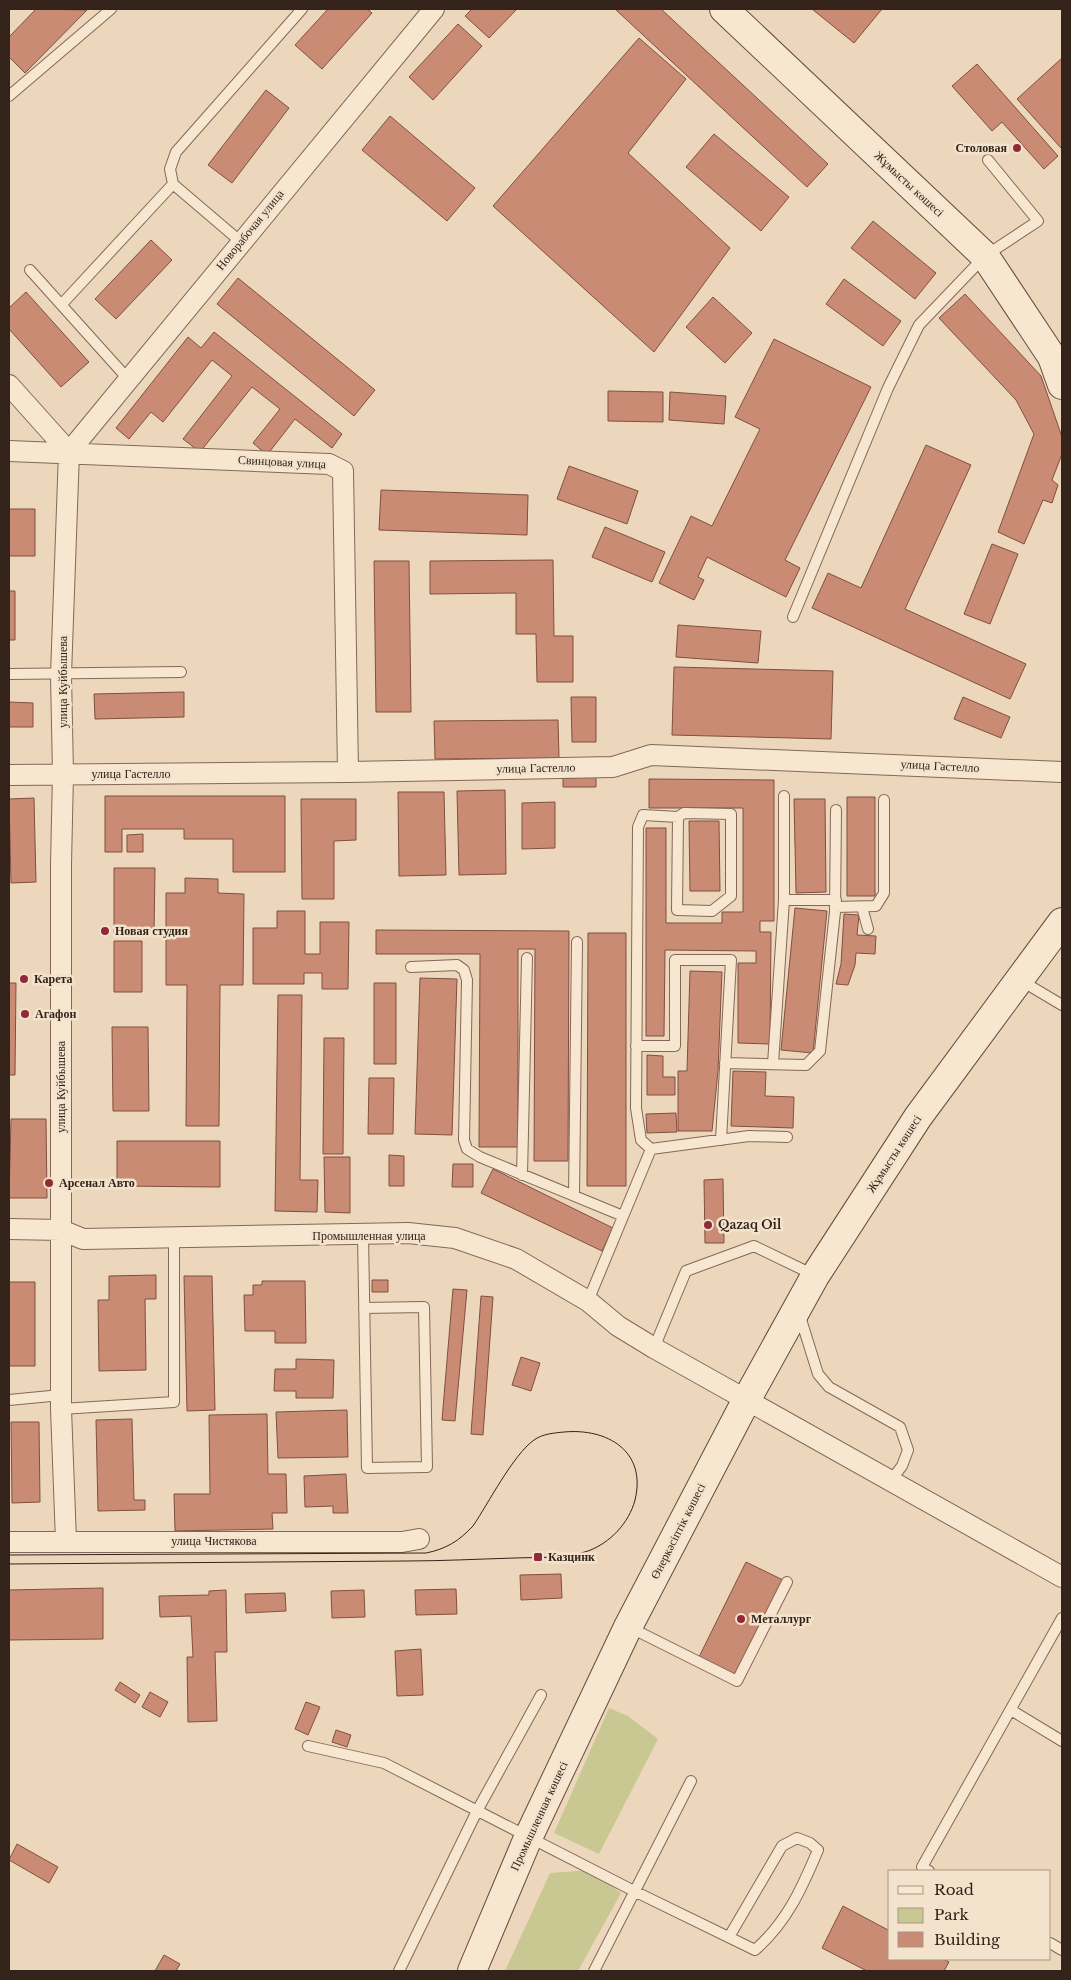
<svg xmlns="http://www.w3.org/2000/svg" width="1071" height="1980" viewBox="0 0 1071 1980" font-family="'Libre Baskerville',serif">
<style>
.green{fill:#c9c892}
.building{fill:#c98b74;stroke:#814f3e}
.lines{fill:none;stroke-linecap:round;stroke-linejoin:round}
.lane-casing{stroke:#836857;stroke-width:12}
.street-casing{stroke:#836857;stroke-width:22}
.secondary-casing{stroke:#654a3a;stroke-width:30}
.lane{stroke:#f7e6d0;stroke-width:10}
.street{stroke:#f7e6d0;stroke-width:20}
.secondary{stroke:#f7e6d0;stroke-width:28}
.tram{stroke:#33231b;stroke-width:1}
.poi-dot{fill:#902938;stroke:#f4e3cc;stroke-width:2}
.labels{text-anchor:middle;stroke-width:5;stroke-linejoin:round;paint-order:stroke}
.poi-label{font-size:12px;font-weight:bold;fill:#33231b;stroke:#f4e3cc;text-anchor:start}
.street-label{font-size:12px;fill:#33231b;stroke:#f4e3cc}
</style>
<rect width="100%" height="100%" fill="#ecd7bd"/>
<path class="green" d="M609,1708L628,1716L658,1739L599,1854L554,1833Z
M591,1870L621,1893L578,1971H505L550,1873Z"/>
<path class="building" d="M36,9L87,10L25,73L9,57V37Z
M328,9H367L372,13L322,69L295,45Z
M472,9H517L489,38L465,16Z
M615,9H661L828,164L807,187Z
M812,9H882L854,43Z
M458,24L482,46L433,100L409,77Z
M639,38L686,79L628,153L730,248L654,352L493,206Z
M1062,58V147L1061,148L1017,99Z
M977,64L1058,156L1044,169L1002,122L992,131L952,86Z
M266,90L289,108L232,183L208,165Z
M390,116L475,188L447,221L362,150Z
M714,134L789,197L761,231L686,167Z
M873,221L936,273L915,299L851,248Z
M151,240L172,260L116,319L95,299Z
M238,278L375,390L354,416L217,304Z
M844,279L901,321L883,346L826,304Z
M26,292L89,362L61,387L9,329V308Z
M965,294L1041,376L1062,437V454L1052,480L1058,485L1052,503L1043,500L1024,544L998,532L1034,434L1016,400L939,318Z
M713,297L752,333L725,363L686,327Z
M214,332L342,434L332,448L295,419L267,455L253,443L280,409L252,387L200,452L183,439L232,376L212,360L163,422L151,412L129,439L116,428L188,337L201,348Z
M774,339L871,387L785,560L800,568L786,597L707,557L698,577L704,580L694,600L659,583L691,516L712,526L760,429L735,417Z
M608,391L663,392V422L608,421Z
M670,392L726,396L724,424L669,420Z
M926,445L971,465L905,609L1026,664L1010,699L812,608L828,573L861,588Z
M569,466L638,491L627,524L557,499Z
M381,490L528,495L527,535L379,530Z
M9,509H35V556H9Z
M605,527L665,552L652,582L592,557Z
M992,544L1018,554L990,624L964,614Z
M553,560L554,636H573V682H537L536,634H516V593L430,594V561Z
M374,561H409L411,712H376Z
M9,591H15V640H9Z
M678,625L761,631L758,663L676,657Z
M674,667L833,671L831,739L672,735Z
M184,692V717L95,719L94,694Z
M571,697H596V742H572Z
M963,697L1010,717L1001,738L954,719Z
M9,702L33,703V727H9Z
M558,720L559,758L435,759L434,721Z
M596,777V787H563V778Z
M649,779L774,780V921H760V932H771L770,1044L738,1043V963H756V951L665,950L664,1036H646V828H666V923H722V912H743V808H649Z
M505,790L506,874L459,875L457,791Z
M398,792H444L446,875L399,876Z
M105,796H285V872H233V839H184V829H122V852H105Z
M847,797H875V896H847Z
M34,798L36,882L11,883L9,799Z
M301,799H356V840L334,841V899H302Z
M794,799H825L826,892L796,893Z
M555,802V848L522,849V803Z
M689,821H719L720,891H690Z
M143,834V852H127V835Z
M114,868H155L154,935H114Z
M185,878L218,879V893L244,894L243,985H220L219,1126H186L187,985H166V893H185Z
M795,908L827,911L813,1053L781,1050Z
M277,911H305V954H320V922H349L348,989H322V973H304V984H253V928H277Z
M844,914L859,915L857,935L876,936L875,954L856,953L855,965L848,985L836,984L841,964Z
M376,930L569,931L568,1161H534L535,949H518V1147H479L480,954H376Z
M588,933H626V1186H587Z
M114,941H142V992H114Z
M690,971L722,972L718,1071L712,1131H678V1071H687Z
M420,978L457,979L452,1135L415,1134Z
M9,983H16L15,1075H9Z
M374,983H396V1064H374Z
M278,995H302L300,1180H318L317,1212L275,1211Z
M112,1027H148L149,1111H113Z
M324,1038H344L343,1154H323Z
M647,1055L663,1056V1077H675V1095H647Z
M733,1071L766,1072L765,1096L794,1097L793,1128L731,1126Z
M369,1078H394L393,1134H368Z
M676,1113L677,1132L647,1133L646,1114Z
M11,1119H46L47,1198H9Z
M117,1141H220V1187L117,1186Z
M389,1155L404,1156V1186H389Z
M324,1157H350V1213L325,1212Z
M453,1164H473V1187H452Z
M493,1169L613,1228L602,1251L481,1193Z
M723,1179L724,1243H705L704,1180Z
M156,1275V1299H145L146,1370L99,1371L98,1300H109V1276Z
M184,1276H212L215,1410L187,1411Z
M372,1280H388V1292H372Z
M262,1281H305L306,1343H275V1331H245L244,1295H253V1285H262Z
M9,1282H35V1366H9Z
M453,1289L467,1290L455,1421L442,1420Z
M481,1296L493,1297L483,1435L471,1434Z
M521,1357L540,1363L531,1391L512,1385Z
M296,1359L334,1360L333,1398H296V1391H274L275,1369H296Z
M347,1410L348,1457L278,1458L276,1412Z
M267,1414L268,1474H286L287,1513H272L273,1529L175,1531L174,1494H210L209,1415Z
M132,1419L134,1500H145V1510L98,1511L96,1420Z
M11,1422H39L40,1502L12,1503Z
M346,1474L348,1513H333V1506L305,1507L304,1476Z
M746,1562L783,1580L735,1677L698,1659Z
M561,1574L562,1598L521,1600L520,1575Z
M103,1588V1639L9,1640V1590Z
M456,1589L457,1614L416,1615L415,1590Z
M226,1590L227,1652H215L217,1721L188,1722L187,1657H193L191,1616L160,1617L159,1596L209,1595V1591Z
M364,1590L365,1617L332,1618L331,1591Z
M285,1593L286,1611L246,1613L245,1594Z
M421,1649L423,1695L397,1696L395,1651Z
M120,1682L140,1695L135,1703L115,1690Z
M150,1692L168,1702L160,1717L142,1707Z
M306,1702L320,1707L308,1735L295,1729Z
M336,1730L351,1735L347,1747L332,1742Z
M17,1844L58,1867L49,1883L9,1860Z
M843,1906L890,1931V1959H943L949,1962L944,1971H867L822,1948Z
M164,1955L180,1964L176,1971H155Z"/>
<g class="lines">
<defs>
<path id="lane" d="M9,96L111,9
M241,242L173,184L170,169L176,152L302,9
M30,270L128,379
M62,304L173,184
M793,617L888,388L919,325L985,256L1038,221L988,160
M9,674L181,672
M784,900V796
M835,907L876,906L884,893V800
M862,907L868,929
M411,967L457,965L464,970L467,980L464,1140L467,1149L480,1157L623,1216
M1020,980L1062,1005
M636,1046H675V960H731L721,1140
M725,1063L806,1065L820,1051L835,912L836,810
M773,1064L784,900H836
M651,1149L641,1140L636,1108L638,827L643,815L678,817L677,910L712,911L731,896V814L684,813L678,817
M522,1175L527,958
M574,1196L577,942
M363,1235L367,1468L427,1467L424,1307L364,1308
M588,1301L651,1149L749,1136L787,1137
M799,1313L818,1374L829,1387L900,1427L908,1450L902,1466L891,1480
M654,1348L686,1271L754,1246L814,1275
M9,1400L61,1395
M61,1409L174,1402V1238
M629,1627L737,1681L787,1582
M1011,1710L1062,1741
M308,1746L384,1763L636,1892L755,1950C787,1922 802,1888 818,1850L810,1843L797,1838L782,1846L729,1937
M929,1871L922,1867L1062,1618
M1050,1943L1062,1950
M399,1971L477,1811L541,1695
M594,1971L691,1781"/>
<path id="street" d="M9,385L69,452
M9,451L329,464L343,471L348,772
M69,452L434,9
M9,775L348,772L613,767L651,755L1062,772
M9,1229L61,1230L83,1239L408,1233L455,1238L516,1259L588,1301L618,1326L654,1348L1062,1577
M66,1541L61,1409V864L63,774L61,675L69,452
M9,1542H402L419,1539"/>
<path id="secondary" d="M724,9L985,256L1052,357L1062,385
M472,1971L528,1838L628,1627L747,1399L815,1276L918,1117L1062,922"/>
</defs>
<use href="#lane" class="lane-casing"/>
<use href="#street" class="street-casing"/>
<use href="#secondary" class="secondary-casing"/>
<use href="#lane" class="lane"/>
<use href="#street" class="street"/>
<use href="#secondary" class="secondary"/>
<path class="tram" d="M9,1555L426,1553C446,1549 459,1541 473,1526C488,1504 513,1455 534,1440C542,1434 554,1433 564,1432C607,1428 647,1451 635,1500C629,1523 610,1543 588,1551C565,1559 539,1557 515,1558C479,1559 442,1561 406,1561C273,1562 141,1563 9,1564"/>
</g>
<g class="poi-dot">
<circle cx="1017" cy="148" r="5"/>
<circle cx="105" cy="931" r="5"/>
<circle cx="24" cy="979" r="5"/>
<circle cx="25" cy="1014" r="5"/>
<circle cx="49" cy="1183" r="5"/>
<circle cx="708" cy="1225" r="5"/>
<rect x="533" y="1552" width="10" height="10" rx="2.5"/>
<circle cx="741" cy="1619" r="5"/>
</g>
<g class="labels">
<g class="poi-label">
<text x="1007" y="152" text-anchor="end">Столовая</text>
<text x="115" y="935">Новая студия</text>
<text x="34" y="983">Карета</text>
<text x="35" y="1018">Агафон</text>
<text x="59" y="1187">Арсенал Авто</text>
<text x="718" y="1229">Qazaq Oil</text>
<text x="548" y="1561">Казцинк</text>
<text x="751" y="1623">Металлург</text>
</g>
<g class="street-label">
<text transform="translate(909 184) rotate(43)" y="4">Жұмысты көшесі</text>
<text transform="translate(250 230) rotate(-51)" y="4">Новорабочая улица</text>
<text transform="translate(282 462) rotate(3)" y="4">Свинцовая улица</text>
<text transform="translate(63 682) rotate(-90)" y="4">улица Куйбышева</text>
<text transform="translate(940 766) rotate(3)" y="4">улица Гастелло</text>
<text transform="translate(536 768) rotate(-1)" y="4">улица Гастелло</text>
<text x="131" y="778">улица Гастелло</text>
<text transform="translate(61 1087) rotate(-90)" y="4">улица Куйбышева</text>
<text transform="translate(894 1154) rotate(-57)" y="4">Жұмысты көшесі</text>
<text x="369" y="1240">Промышленная улица</text>
<text transform="translate(678 1531) rotate(-63)" y="4">Өнеркәсіптік көшесі</text>
<text x="214" y="1545">улица Чистякова</text>
<text transform="translate(539 1816) rotate(-65)" y="4">Промышленная көшесі</text>
</g>
</g>
<rect width="1071" height="1980" fill="none" stroke="#33231b" stroke-width="20"/>
<rect x="888" y="1870" width="162" height="90" fill="#f4e3cc" stroke="#a79685"/>
<rect x="898" y="1886" width="25" height="8" fill="#f7e6d0" stroke="#a79685"/>
<text x="934" y="1895" font-size="15" fill="#33231b">Road</text>
<rect x="898" y="1908" width="25" height="15" fill="#c9c892" stroke="#a79685"/>
<text x="934" y="1920" font-size="15" fill="#33231b">Park</text>
<rect x="898" y="1932" width="25" height="15" fill="#c98b74" stroke="#a79685"/>
<text x="934" y="1945" font-size="15" fill="#33231b">Building</text>
</svg>
